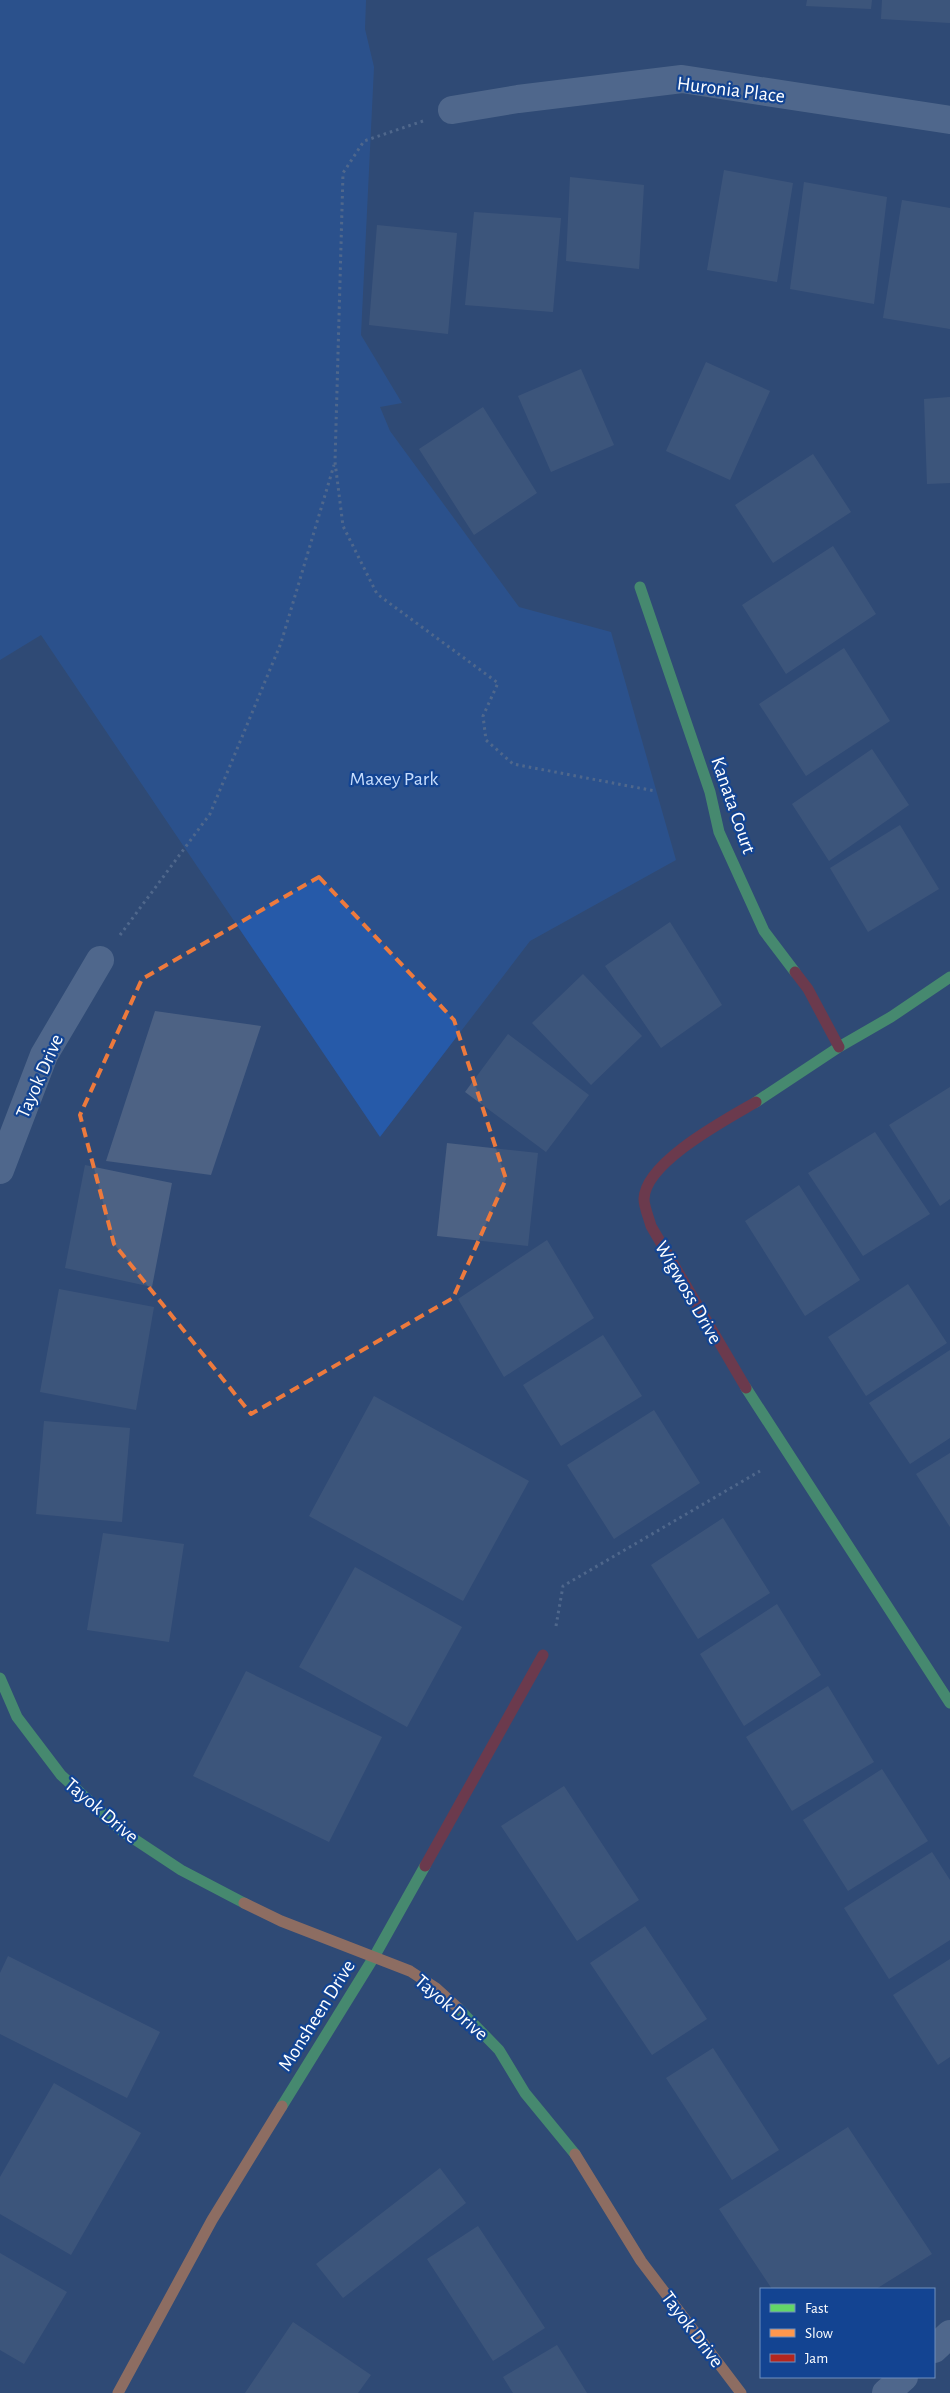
<svg xmlns="http://www.w3.org/2000/svg" width="950" height="2393" viewBox="0 0 950 2393" font-family="'Alegreya Sans',sans-serif">
<style>
.green{fill:#265aa9}
.building{fill:#4d6284}
.lines{fill:none;stroke-linecap:round;stroke-linejoin:round}
.path{stroke:#778ba8;stroke-width:3;stroke-dasharray:2.5 4;stroke-linecap:butt}
.street{stroke:#778ba8;stroke-width:28}
.fast{stroke:#63d668;stroke-width:11}
.slow{stroke:#ff974d;stroke-width:11}
.jam{stroke:#b3261e;stroke-width:11}
.marked{fill:none;stroke:#ed7a3d;stroke-width:4;stroke-dasharray:10 6;stroke-linejoin:round}
.labels{text-anchor:middle;stroke-width:4.5;stroke-linejoin:round;paint-order:stroke}
.street-label{font-size:20px;fill:#fff;stroke:#134492}
.park-label{font-size:20px;fill:#c7ddfd;stroke:#134492}
</style>
<rect width="100%" height="100%" fill="#304a75"/>
<path class="green" d="M0,0H366L365,29L374,67L361,335L402,403L380,407L390,431L519,607L611,632L676,860L530,941L380,1137L41,635L0,660Z"/>
<path class="building" d="M807,0H872L871,9L806,6Z
M882,0H950V23L881,19Z
M724,170L793,183L777,282L707,270Z
M570,177L644,185L639,269L566,261Z
M804,182L887,197L874,304L790,289Z
M902,200L950,208V329L883,318Z
M474,212L561,218L553,312L465,305Z
M377,225L457,233L448,334L369,325Z
M706,362L770,391L730,480L666,451Z
M581,369L614,445L551,472L518,396Z
M950,397V483L927,484L924,399Z
M483,407L537,493L474,535L419,449Z
M813,454L851,512L773,563L735,505Z
M833,546L876,614L786,674L742,605Z
M844,648L890,721L806,776L759,704Z
M872,749L909,805L829,861L792,804Z
M900,825L939,889L868,932L830,868Z
M670,922L722,1005L661,1048L605,966Z
M583,974L642,1036L591,1085L532,1023Z
M155,1011L261,1026L211,1175L106,1161Z
M508,1034L589,1095L546,1152L465,1092Z
M950,1087V1199L940,1206L889,1125Z
M875,1132L930,1214L863,1256L808,1173Z
M447,1143L538,1153L528,1246L437,1236Z
M85,1165L172,1183L152,1287L65,1268Z
M799,1185L860,1280L805,1316L745,1221Z
M547,1240L594,1318L504,1377L458,1299Z
M908,1284L947,1343L866,1396L828,1337Z
M59,1289L154,1307L136,1410L40,1392Z
M603,1335L642,1396L561,1446L523,1385Z
M950,1350V1438L910,1464L869,1403Z
M374,1396L529,1481L463,1601L309,1516Z
M654,1410L700,1483L614,1539L567,1465Z
M44,1421L130,1428L122,1522L36,1514Z
M950,1453V1527L916,1474Z
M723,1518L770,1593L698,1639L651,1565Z
M103,1533L184,1544L169,1642L87,1630Z
M355,1567L462,1627L407,1727L299,1667Z
M777,1604L821,1675L744,1726L700,1654Z
M246,1671L382,1737L329,1842L193,1776Z
M828,1686L874,1762L792,1811L746,1737Z
M882,1769L928,1841L848,1891L803,1820Z
M564,1786L639,1900L577,1941L501,1826Z
M932,1852L950,1880V1940L889,1979L844,1908Z
M645,1926L707,2019L652,2055L590,1963Z
M8,1956L160,2032L127,2098L0,2034V1973Z
M950,1959V2057L938,2065L893,1995Z
M713,2048L779,2150L732,2180L666,2078Z
M54,2083L141,2133L71,2255L0,2214V2177Z
M848,2127L932,2254L876,2289H772L719,2209Z
M440,2168L466,2203L343,2298L316,2264Z
M478,2226L545,2328L493,2361L427,2259Z
M0,2253L67,2292L24,2364L0,2350Z
M293,2322L371,2375L358,2393H245Z
M557,2345L587,2393H513L503,2377Z"/>
<g class="lines">
<path class="path" d="M423,121L364,141L343,173L335,462L343,526L377,594L498,683L483,716L486,740L513,764L655,791
M120,935L210,814L281,643L334,465
M556,1626L563,1586L760,1471"/>
<path class="street" d="M452,110L518,99L682,79L950,120
M0,1170L44,1055L100,960
M934,2349L950,2334
M886,2393L904,2377"/>
<path class="fast" d="M640,587L710,792L719,832L764,931L795,972
M756,1102L839,1047L891,1017L950,977
M746,1388L950,1703
M0,1678L17,1717L61,1775L122,1831L181,1870L244,1903
M458,2008L499,2050L525,2093L575,2154
M282,2106L374,1957L425,1866"/>
<path class="slow" d="M244,1903L281,1921L410,1971L436,1988L458,2008
M575,2154L641,2261L741,2393
M118,2393L212,2220L282,2106"/>
<path class="jam" d="M795,972L808,989L839,1047
M746,1388L651,1226C649,1218 644,1207 644,1199C645,1162 727,1119 756,1102
M425,1866L543,1655"/>
</g>
<path d="M0 0H950V2393H0ZM319,877L454,1020L506,1179L453,1298L251,1414L114,1244L80,1115L142,979Z" fill="#304a75" fill-opacity=".55" fill-rule="evenodd"/>
<path class="marked" d="M319,877L454,1020L506,1179L453,1298L251,1414L114,1244L80,1115L142,979Z"/>
<g class="labels">
<g class="street-label">
<text transform="translate(731 89) rotate(7)" y="7">Huronia Place</text>
<text transform="translate(734 805) rotate(71)" y="7">Kanata Court</text>
<text transform="translate(39 1076) rotate(-66)" y="7">Tayok Drive</text>
<text transform="translate(689 1292) rotate(60)" y="7">Wigwoss Drive</text>
<text transform="translate(102 1810) rotate(40)" y="7">Tayok Drive</text>
<text transform="translate(452 2007) rotate(41)" y="7">Tayok Drive</text>
<text transform="translate(316 2015) rotate(-58)" y="7">Monsheen Drive</text>
<text transform="translate(693 2329) rotate(53)" y="7">Tayok Drive</text>
</g>
<g class="park-label">
<text x="394" y="785">Maxey Park</text>
</g>
</g>
<rect x="760" y="2288" width="175" height="90" fill="#134492" stroke="#718fbe"/>
<rect x="770" y="2304" width="25" height="8" fill="#63d668" stroke="#718fbe"/>
<text x="805" y="2313" font-size="15" fill="#ffffff">Fast</text>
<rect x="770" y="2329" width="25" height="8" fill="#ff974d" stroke="#718fbe"/>
<text x="805" y="2338" font-size="15" fill="#ffffff">Slow</text>
<rect x="770" y="2354" width="25" height="8" fill="#b3261e" stroke="#718fbe"/>
<text x="805" y="2363" font-size="15" fill="#ffffff">Jam</text>
</svg>
